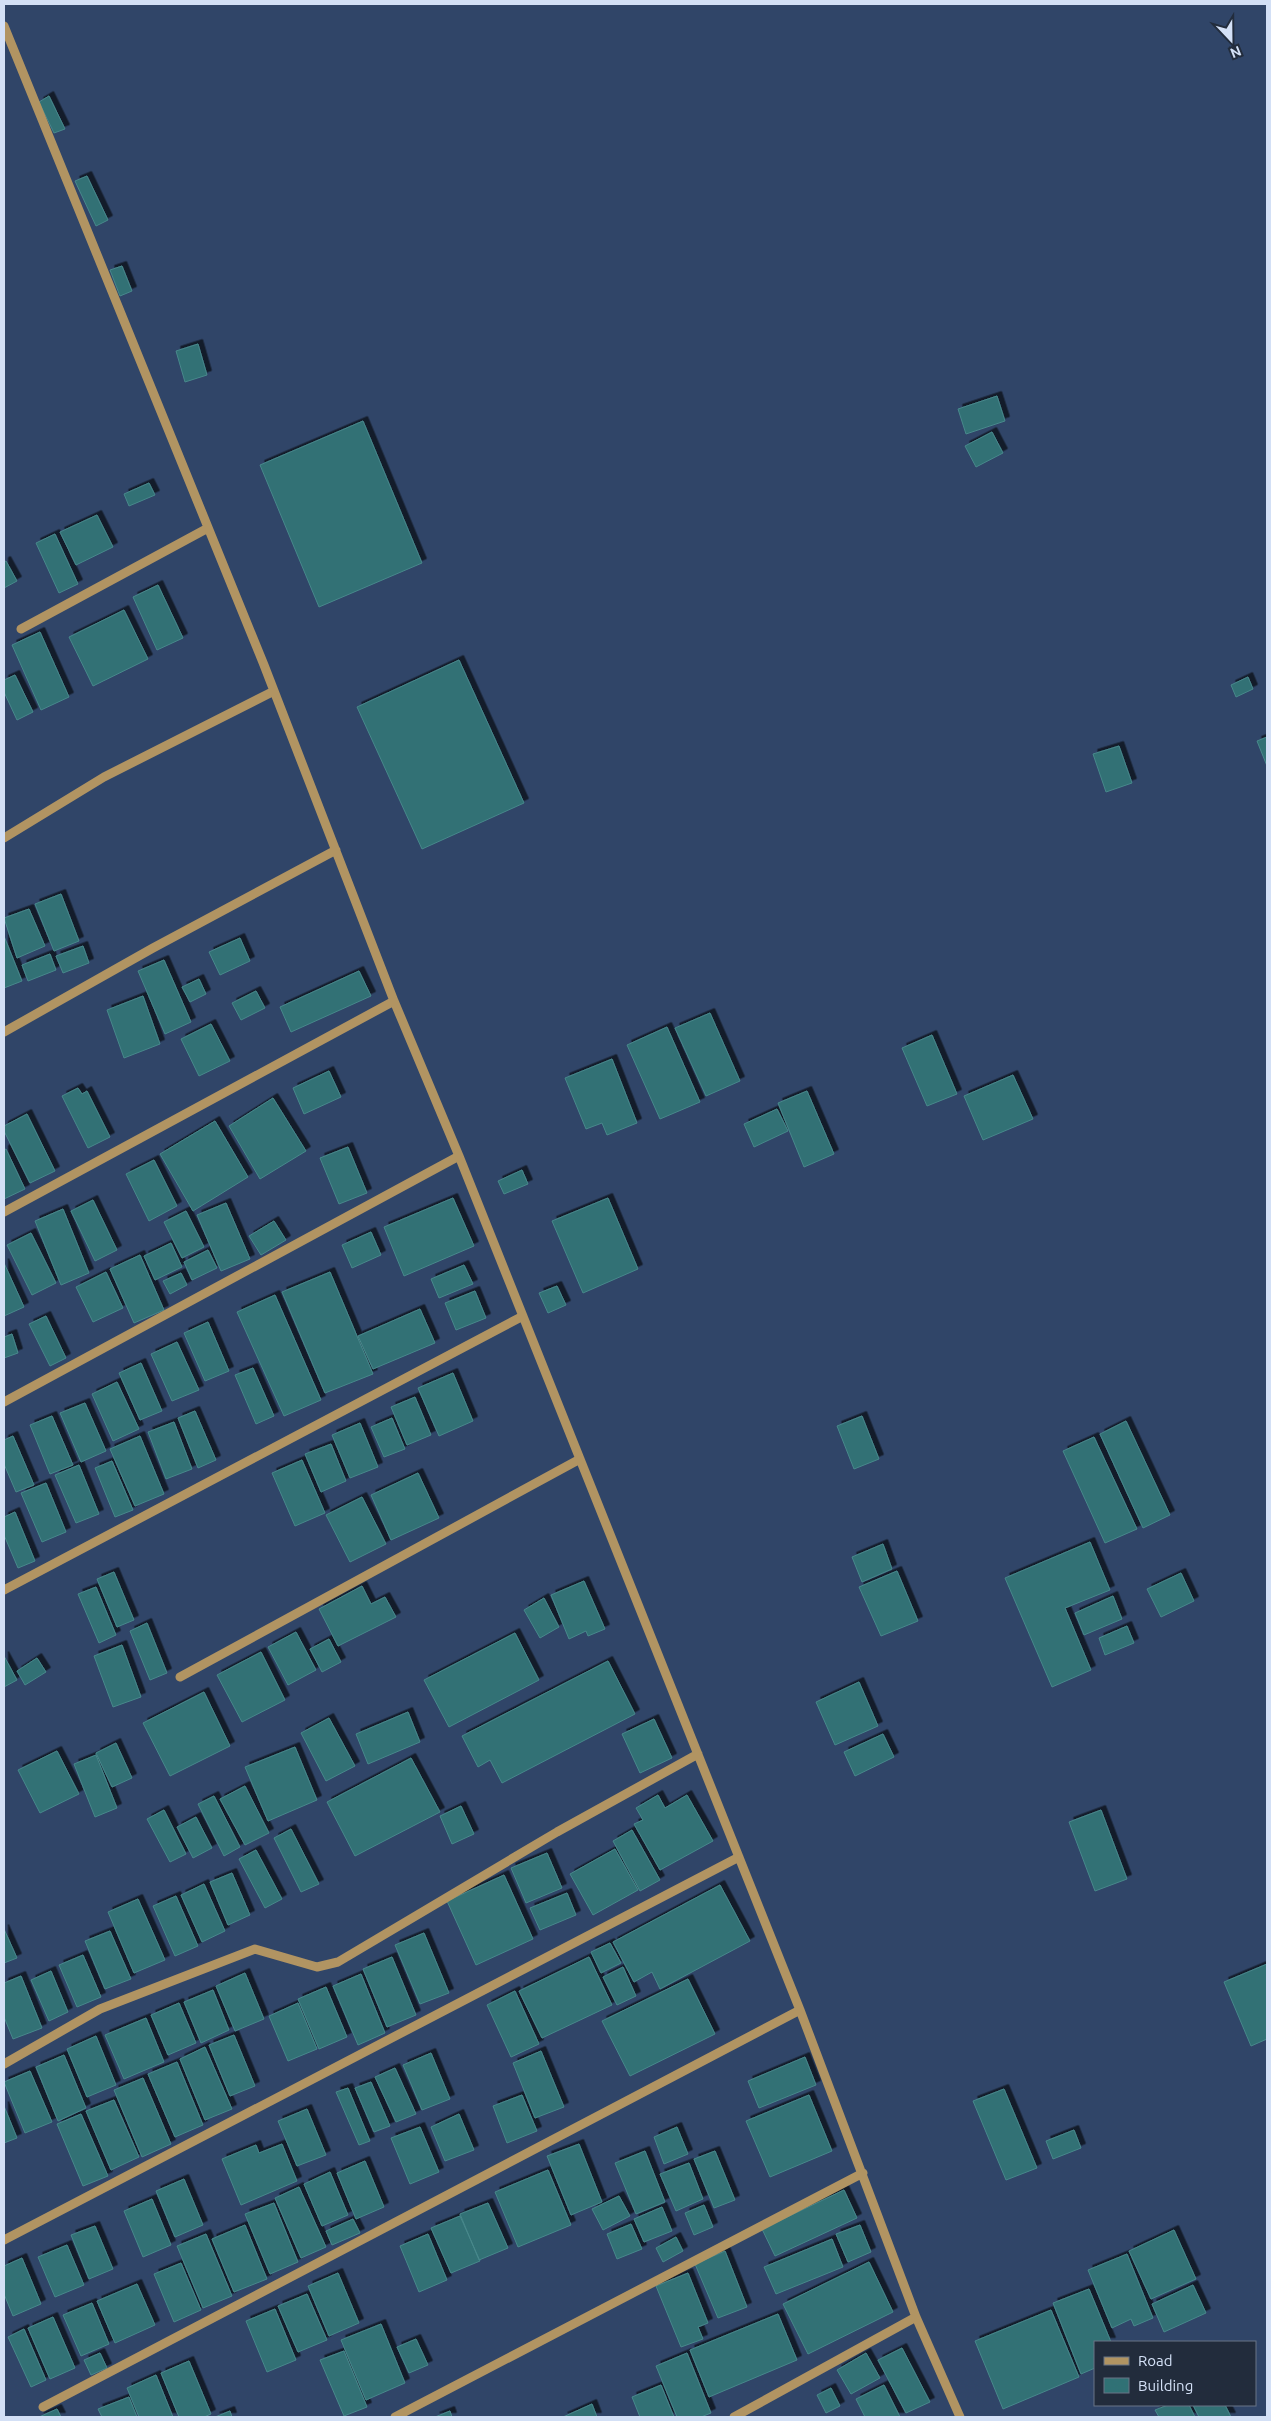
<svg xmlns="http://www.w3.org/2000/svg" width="1271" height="2421" viewBox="0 0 1271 2421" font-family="Ubuntu,sans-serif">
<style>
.building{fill:#307175;stroke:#48888b;filter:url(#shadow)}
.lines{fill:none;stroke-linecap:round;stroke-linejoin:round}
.minor{stroke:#b19462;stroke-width:9}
</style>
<defs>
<filter id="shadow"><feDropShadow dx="4.5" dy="-4.5" stdDeviation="0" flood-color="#0009"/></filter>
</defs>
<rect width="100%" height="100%" fill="#304568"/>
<path class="building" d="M49,96L65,129L54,133L39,102Z
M87,176L108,220L96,226L75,181Z
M122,266L132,291L120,296L110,270Z
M198,344L207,375L185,382L176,351Z
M997,396L1005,421L966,434L958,409Z
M363,421L422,563L319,607L260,465Z
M992,432L1003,453L976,467L965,446Z
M149,483L155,495L129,506L124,494Z
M97,515L113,547L76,565L60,532Z
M55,534L78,584L59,593L36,543Z
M6,561L17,581L4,588V562Z
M158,585L183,638L157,650L133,597Z
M124,610L148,659L93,686L69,637Z
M40,632L69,697L41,710L12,645Z
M459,660L524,803L422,849L357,707Z
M15,675L33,712L17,720L4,692V680Z
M1248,677L1253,689L1236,697L1231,685Z
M1267,737V766L1257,741Z
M1119,746L1132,783L1106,792L1093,754Z
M61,894L79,941L54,951L35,904Z
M29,909L45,946L17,958L4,918Z
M4,936L22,981L4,988Z
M240,938L250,961L220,975L209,952Z
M83,946L89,963L63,973L56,956Z
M50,954L56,970L28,981L22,965Z
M164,960L191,1022L165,1034L138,971Z
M359,971L371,996L291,1032L280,1007Z
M199,979L206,994L190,1002L182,987Z
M256,991L265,1008L241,1020L232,1003Z
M143,996L160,1044L124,1058L107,1010Z
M710,1013L740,1081L706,1096L675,1028Z
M211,1024L230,1061L199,1076L181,1039Z
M667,1027L700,1102L660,1119L627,1045Z
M932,1035L957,1094L927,1106L902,1048Z
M612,1059L637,1123L607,1135L602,1123L586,1129L565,1078Z
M329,1071L341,1097L304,1114L293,1088Z
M1013,1075L1033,1119L983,1140L964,1096Z
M78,1088L82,1094L87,1091L110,1137L88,1148L62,1096Z
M807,1091L834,1154L804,1167L778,1103Z
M273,1098L306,1151L260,1179L229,1126Z
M777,1109L788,1131L754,1147L744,1124Z
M27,1114L55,1171L30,1183L4,1131V1126Z
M215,1121L248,1177L193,1211L160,1154Z
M348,1147L367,1193L339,1204L320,1158Z
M6,1149L25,1189L4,1199V1150Z
M154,1160L177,1206L149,1221L126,1174Z
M522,1170L528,1184L504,1194L498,1181Z
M453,1198L474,1246L404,1276L384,1227Z
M608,1198L638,1269L583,1293L552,1221Z
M93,1200L117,1250L95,1261L71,1211Z
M226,1203L250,1259L221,1271L197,1215Z
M63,1209L89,1273L61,1285L35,1221Z
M186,1211L204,1247L182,1258L164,1222Z
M274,1221L286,1240L261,1255L249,1236Z
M371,1232L381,1255L352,1268L342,1245Z
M31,1233L56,1283L32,1295L7,1245Z
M171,1243L182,1267L155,1280L144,1256Z
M208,1250L217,1268L192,1280L184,1262Z
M140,1255L164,1310L134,1323L110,1269Z
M4,1263L24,1307L4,1316Z
M464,1265L473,1284L439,1298L431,1279Z
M106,1272L123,1308L93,1322L76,1287Z
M330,1272L373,1374L325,1393L282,1292Z
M181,1273L187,1285L170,1294L163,1281Z
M557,1286L566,1305L548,1313L539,1293Z
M475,1291L486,1318L456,1330L445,1303Z
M275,1295L321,1400L284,1416L237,1312Z
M420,1309L435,1343L373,1369L358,1336Z
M46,1316L66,1358L50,1366L29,1324Z
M208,1322L229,1371L205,1381L184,1333Z
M12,1334L18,1353L4,1358V1337Z
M177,1342L199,1390L172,1401L151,1354Z
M141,1363L162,1411L140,1420L119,1373Z
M253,1368L274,1416L256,1424L235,1375Z
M453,1373L473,1421L439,1436L418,1388Z
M117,1382L139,1429L113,1441L92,1394Z
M415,1397L431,1435L407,1445L391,1407Z
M85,1403L106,1451L81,1462L60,1413Z
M195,1411L216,1460L198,1468L178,1418Z
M52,1416L73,1465L50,1474L30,1425Z
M862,1416L879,1459L854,1469L837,1426Z
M392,1418L405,1449L384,1457L371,1427Z
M1126,1421L1170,1515L1143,1528L1100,1434Z
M174,1422L192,1469L166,1479L148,1432Z
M360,1423L378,1467L350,1478L332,1435Z
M13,1436L34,1485L16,1492L4,1464V1440Z
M140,1436L164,1494L135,1506L110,1449Z
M1094,1437L1137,1529L1105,1543L1063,1451Z
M331,1444L346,1481L321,1492L305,1454Z
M302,1460L325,1513L295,1526L272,1473Z
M112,1461L133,1510L115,1517L95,1468Z
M79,1465L99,1514L76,1523L55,1475Z
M418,1473L439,1518L391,1540L371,1495Z
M46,1483L66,1532L42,1542L21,1493Z
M362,1497L386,1544L350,1562L326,1515Z
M15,1512L35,1561L18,1568L4,1535V1517Z
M1090,1542L1110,1590L1065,1608L1091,1670L1052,1687L1005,1578Z
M883,1544L892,1569L862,1582L852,1557Z
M897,1571L918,1621L881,1636L859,1587Z
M114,1572L134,1620L117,1627L97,1579Z
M1181,1573L1194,1601L1161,1617L1147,1589Z
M584,1581L605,1629L588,1636L586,1631L569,1639L551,1595Z
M362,1586L371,1604L385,1597L396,1617L338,1646L319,1609Z
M96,1587L116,1635L99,1643L78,1594Z
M1113,1596L1122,1619L1084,1635L1075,1613Z
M544,1598L559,1627L540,1638L524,1610Z
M147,1623L167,1673L150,1680L130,1631Z
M1127,1626L1134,1643L1105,1655L1099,1638Z
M296,1632L316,1670L288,1685L268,1647Z
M515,1633L539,1680L449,1727L424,1680Z
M329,1639L341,1662L322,1672L310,1649Z
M122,1645L141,1697L113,1707L94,1656Z
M261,1652L285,1700L242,1722L217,1675Z
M4,1656L17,1680L4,1687Z
M37,1658L46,1672L25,1685L17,1671Z
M608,1661L635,1714L502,1783L490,1760L478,1767L462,1736Z
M859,1682L878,1726L835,1745L816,1702Z
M204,1692L230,1746L170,1776L143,1723Z
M408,1712L420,1742L368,1764L356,1734Z
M329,1718L355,1766L326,1781L301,1733Z
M654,1719L672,1758L640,1773L622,1734Z
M883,1734L894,1757L855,1776L844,1752Z
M116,1743L132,1778L112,1787L96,1753Z
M295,1747L317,1800L268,1821L245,1767Z
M57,1751L79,1794L40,1813L18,1770Z
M96,1755L117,1808L95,1817L74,1764Z
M411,1758L440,1812L355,1856L327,1802Z
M245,1786L269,1833L245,1845L220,1799Z
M658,1795L665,1808L687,1795L713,1841L660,1870L634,1824L643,1820L636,1808Z
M214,1796L240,1847L224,1856L198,1804Z
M461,1806L474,1834L452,1844L440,1816Z
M164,1810L186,1854L170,1862L147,1819Z
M1101,1810L1127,1879L1095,1891L1069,1822Z
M196,1817L212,1848L193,1858L177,1827Z
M291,1829L319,1884L301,1892L274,1838Z
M632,1830L660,1880L640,1891L613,1841Z
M615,1849L638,1890L593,1915L570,1874Z
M256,1850L282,1899L265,1908L239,1859Z
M547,1853L562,1888L526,1903L511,1868Z
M232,1873L250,1915L228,1925L210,1882Z
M504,1875L533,1939L476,1965L447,1901Z
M204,1884L225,1931L202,1942L181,1895Z
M720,1885L750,1941L660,1989L652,1972L634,1982L613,1942Z
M567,1893L576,1915L540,1930L530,1908Z
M176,1896L198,1946L175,1956L153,1906Z
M138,1899L165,1960L134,1973L108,1912Z
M4,1929L17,1958L4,1963Z
M110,1931L131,1979L105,1989L85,1941Z
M424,1933L449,1993L420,2004L395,1945Z
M610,1943L621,1963L601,1973L591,1952Z
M83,1955L101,1997L77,2007L59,1965Z
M392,1957L416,2015L387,2027L363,1969Z
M589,1957L612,2005L542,2038L519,1991Z
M1267,1964V2039L1251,2046L1224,1982Z
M623,1967L636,1996L617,2005L603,1977Z
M51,1971L68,2012L49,2021L31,1980Z
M245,1973L264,2019L235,2031L216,1986Z
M361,1974L385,2033L358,2045L333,1986Z
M21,1976L42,2028L13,2039L4,2017V1983Z
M688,1979L715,2034L630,2076L602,2021Z
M326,1987L347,2037L319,2049L298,1999Z
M213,1990L229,2030L201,2043L184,2002Z
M515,1991L539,2044L511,2057L487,2005Z
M179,2003L196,2043L168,2055L151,2015Z
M298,2003L317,2049L288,2061L269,2016Z
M146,2018L164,2062L124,2079L105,2035Z
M234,2035L255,2086L230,2096L209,2045Z
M96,2036L116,2085L87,2097L67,2049Z
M205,2047L232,2109L205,2120L180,2059Z
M541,2051L564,2107L535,2118L513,2063Z
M431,2053L450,2099L422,2110L403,2065Z
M64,2055L86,2108L58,2121L36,2067Z
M805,2057L816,2085L759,2108L748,2081Z
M177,2062L203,2125L175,2137L148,2074Z
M395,2068L416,2114L396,2122L375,2077Z
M30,2071L52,2122L25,2133L4,2082Z
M143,2078L171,2144L142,2157L114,2090Z
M371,2082L390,2126L374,2132L355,2088Z
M348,2088L370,2141L359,2145L336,2092Z
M1004,2089L1037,2168L1006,2180L973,2101Z
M522,2095L537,2131L507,2143L493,2106Z
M809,2095L832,2151L770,2177L746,2121Z
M114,2100L139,2157L111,2170L86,2111Z
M4,2106L17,2138L4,2143Z
M307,2109L326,2155L297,2166L278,2121Z
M81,2114L108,2176L83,2186L57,2124Z
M459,2114L474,2150L445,2161L431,2127Z
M420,2127L439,2172L410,2184L391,2138Z
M677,2127L688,2154L664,2164L654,2137Z
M1074,2130L1081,2148L1053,2159L1046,2141Z
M282,2144L297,2181L241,2205L222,2159L256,2145L259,2153Z
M579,2144L602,2202L571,2215L547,2156Z
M645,2151L665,2202L636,2214L615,2163Z
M715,2151L735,2200L714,2208L694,2159Z
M365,2161L384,2207L356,2219L337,2173Z
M689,2163L703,2199L676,2211L660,2174Z
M548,2170L571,2225L518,2247L495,2192Z
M330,2172L348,2215L322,2226L304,2184Z
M184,2179L203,2225L175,2237L156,2191Z
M299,2187L326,2247L301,2258L275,2198Z
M844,2190L857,2218L775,2256L762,2229Z
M619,2196L630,2216L603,2230L592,2209Z
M152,2199L171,2245L143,2257L124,2211Z
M274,2203L298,2262L270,2274L245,2214Z
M488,2203L508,2248L479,2260L460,2214Z
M704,2205L713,2227L694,2235L685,2213Z
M662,2207L672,2231L644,2242L634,2219Z
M460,2216L480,2261L451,2273L431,2228Z
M353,2219L360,2233L332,2245L326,2231Z
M631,2224L642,2249L617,2259L607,2234Z
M245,2225L267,2279L234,2292L212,2239Z
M860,2225L871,2252L848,2262L836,2234Z
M95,2226L113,2269L89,2279L71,2235Z
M1174,2230L1196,2279L1151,2299L1129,2251Z
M206,2234L232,2296L203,2308L177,2246Z
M428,2234L447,2280L419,2292L400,2246Z
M676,2237L683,2251L663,2262L656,2248Z
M832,2239L843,2267L776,2294L764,2267Z
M67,2245L84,2285L55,2297L38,2257Z
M725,2251L747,2307L718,2318L695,2264Z
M1127,2254L1153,2318L1134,2326L1131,2319L1112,2328L1088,2270Z
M22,2258L41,2304L13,2316L4,2294V2266Z
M869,2262L893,2312L808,2354L783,2304Z
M181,2263L201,2310L174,2322L154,2274Z
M338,2273L359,2323L329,2336L308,2286Z
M688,2273L708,2323L698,2327L703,2339L681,2347L656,2286Z
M137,2284L155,2325L115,2343L97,2301Z
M1193,2285L1206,2313L1164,2332L1152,2304Z
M1089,2289L1111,2342H1095V2368L1081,2374L1053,2303Z
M307,2294L327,2340L298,2352L278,2306Z
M92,2303L109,2344L81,2356L63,2315Z
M275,2309L296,2360L267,2372L246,2321Z
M1051,2310L1079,2377L1003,2409L975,2341Z
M778,2314L797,2360L709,2397L690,2350Z
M53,2317L75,2368L50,2379L28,2328Z
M381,2324L405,2383L366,2400L341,2340Z
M24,2329L46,2380L31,2387L8,2337Z
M416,2339L428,2365L409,2373L397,2347Z
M902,2348L930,2402L906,2413L878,2360Z
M344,2351L367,2407L344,2416L320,2360Z
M100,2353L107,2368L91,2375L84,2360Z
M687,2353L711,2413L701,2417H677L656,2366Z
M866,2353L880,2378L851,2394L837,2370Z
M189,2361L211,2414L204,2417H179L161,2373Z
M156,2375L173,2417H139L127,2388Z
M661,2385L674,2417H640L632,2397Z
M884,2385L900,2417H865L856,2399Z
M831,2388L840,2406L826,2413L817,2395Z
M129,2397L137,2417H102L98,2409Z
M592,2404L597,2417H563Z
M1168,2405H1189L1195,2417H1159L1155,2410Z
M1193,2405H1225L1231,2417H1199Z
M57,2409L61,2417H39Z
M230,2411L232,2417H215Z
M450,2411L452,2417H435Z"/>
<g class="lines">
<path class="minor" d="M4,26L264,665L394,1001L459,1156L800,2010L916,2317L960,2417
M21,629L208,528
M4,838L104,777L274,691
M4,1032L153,948L336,850
M4,1212L394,1001
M4,1402L459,1156
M4,1590L523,1316
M180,1677L580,1459
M4,2064L100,2009L255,1949L317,1967L338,1962L557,1832L698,1754
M4,2240L739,1857
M43,2407L800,2010
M395,2417L863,2173
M734,2417L916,2317"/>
</g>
<rect width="1271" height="2421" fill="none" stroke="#d3e0f6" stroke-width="10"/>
<rect x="1094" y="2341" width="162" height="65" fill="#222c3c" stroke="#697486"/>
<rect x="1104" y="2357" width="25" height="8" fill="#b19462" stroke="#697486"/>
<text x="1138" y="2366" font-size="15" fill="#d3e0f6">Road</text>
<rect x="1104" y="2378" width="25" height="15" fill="#307175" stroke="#697486"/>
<text x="1138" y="2391" font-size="15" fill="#d3e0f6">Building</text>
<g transform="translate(1231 40) rotate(158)" stroke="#222c3c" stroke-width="4" paint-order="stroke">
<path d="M0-4L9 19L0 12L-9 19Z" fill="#d3e0f6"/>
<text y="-8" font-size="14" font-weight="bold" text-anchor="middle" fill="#d3e0f6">N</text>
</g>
</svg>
